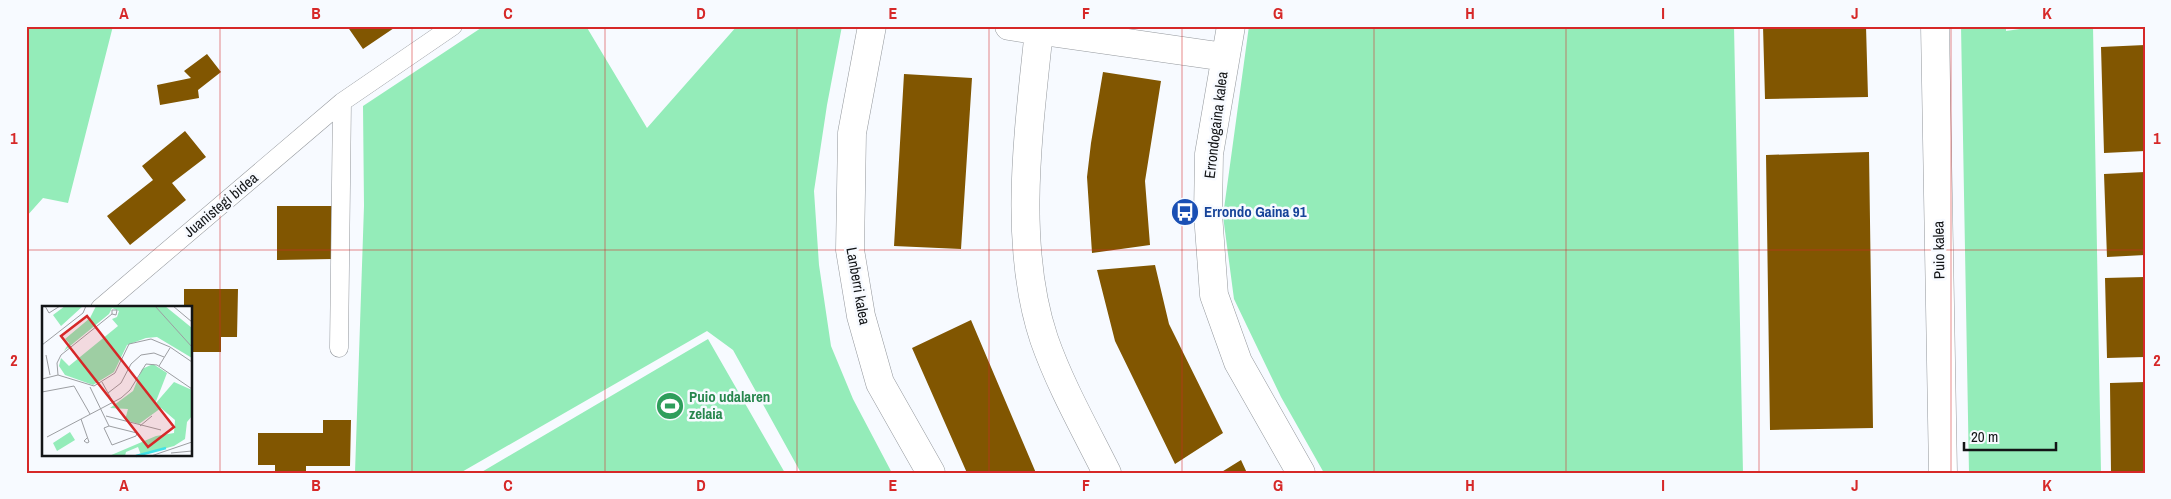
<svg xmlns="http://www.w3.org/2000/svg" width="2171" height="499" viewBox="0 0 2171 499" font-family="'Archivo Narrow',sans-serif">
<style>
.green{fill:#94ecb9}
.building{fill:#815601}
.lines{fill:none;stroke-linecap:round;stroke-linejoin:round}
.lane-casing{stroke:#94989d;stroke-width:19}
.street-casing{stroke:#94989d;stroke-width:29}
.lane{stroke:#fff;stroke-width:18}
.street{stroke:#fff;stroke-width:28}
.grid{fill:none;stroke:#d62828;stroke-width:1;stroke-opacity:0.55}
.labels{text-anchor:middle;stroke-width:5;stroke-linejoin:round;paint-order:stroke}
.street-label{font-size:15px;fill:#131517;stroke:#f7faff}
.transit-label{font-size:15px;font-weight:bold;fill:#164399;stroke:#f7faff;text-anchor:start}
.leisure-label{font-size:15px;font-weight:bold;fill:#27864d;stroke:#f7faff;text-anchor:start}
.inset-river{fill:none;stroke:#41e1e7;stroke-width:2.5}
.inset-road{fill:none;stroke:#9c9ea2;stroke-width:1}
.view{fill:#d62828;fill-opacity:0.15;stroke:#d62828;stroke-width:2.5}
.inset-edge{fill:none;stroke:#131517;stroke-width:2.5}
.neatline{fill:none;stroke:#d62828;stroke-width:2}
.grid-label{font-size:16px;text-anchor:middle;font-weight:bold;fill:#d62828}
</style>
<rect width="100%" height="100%" fill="#f7faff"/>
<path class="green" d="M26,26H113L68,203L43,198L26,217Z
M484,26H586L647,128L737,26H842L827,105L814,191L819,265L831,346L853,399L892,473H801L733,350L707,331L460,473H355L364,206L363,106Z
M1249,26H1734L1743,473H1324L1281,397L1234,299L1223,216Z
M1961,26H2006V31L2042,26H2093L2101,473H1969Z
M708,339L785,473H480Z"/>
<path class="building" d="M347,26H397L363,49Z
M1763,26H1866L1868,97L1765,99Z
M2145,45V151L2104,153L2101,47Z
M207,54L221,72L198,90L199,98L160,105L157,85L191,78L184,71Z
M1103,72L1161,81L1145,181L1150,245L1092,253L1087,177L1091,143Z
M904,74L972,78L961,249L894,246Z
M185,131L206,157L172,183L186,200L130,245L107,216L153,180L142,166Z
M1869,152L1873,428L1770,430L1766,155Z
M2145,172V255L2107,257L2104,174Z
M277,206H332L333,259L277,260Z
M1155,265L1169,324L1223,433L1175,464L1115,341L1097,270Z
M2145,277V357L2107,358L2105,278Z
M184,289H238L237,337H221V352H191V308H184Z
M971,320L1036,473H967L912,348Z
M2145,382V473H2111L2110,383Z
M323,420H351L350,466H306V473H275V465H258V433H323Z
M1241,460L1247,473H1220Z"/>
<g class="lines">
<defs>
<path id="lane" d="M100,308L342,102L453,26
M339,348L342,102"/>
<path id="street" d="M872,26L852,133L850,250L861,316L880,383L931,473
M1009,26L1225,57
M1231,26L1209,154L1208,214L1214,295L1238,362L1301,473
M1935,26L1943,473
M1039,30C1029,128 1012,243 1044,339C1060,385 1085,429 1107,473"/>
</defs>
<use href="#lane" class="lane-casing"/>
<use href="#street" class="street-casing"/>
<use href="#lane" class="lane"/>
<use href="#street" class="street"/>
</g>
<path class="grid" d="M220,26V473M412,26V473M605,26V473M797,26V473M989,26V473M1182,26V473M1374,26V473M1566,26V473M1759,26V473M1951,26V473M26,250H2145"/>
<defs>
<symbol id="bus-disc" viewBox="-11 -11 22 22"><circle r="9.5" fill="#1a4fb4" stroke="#f7faff"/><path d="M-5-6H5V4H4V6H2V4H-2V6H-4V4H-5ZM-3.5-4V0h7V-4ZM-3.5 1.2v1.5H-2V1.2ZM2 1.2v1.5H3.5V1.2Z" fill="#fff"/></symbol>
<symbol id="stadium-disc" viewBox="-11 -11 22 22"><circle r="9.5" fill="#2e9e5b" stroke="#f7faff"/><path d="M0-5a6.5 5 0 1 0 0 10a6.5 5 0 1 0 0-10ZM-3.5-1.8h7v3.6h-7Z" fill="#fff"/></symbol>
</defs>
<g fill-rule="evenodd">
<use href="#bus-disc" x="1169" y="196" width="32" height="32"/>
<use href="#stadium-disc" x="654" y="390" width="32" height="32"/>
</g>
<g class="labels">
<g class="street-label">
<text transform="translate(1216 125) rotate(-83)" y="5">Errondogaina kalea</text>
<text transform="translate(221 205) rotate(-40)" y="5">Juanistegi bidea</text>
<text transform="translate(1939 250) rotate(-91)" y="5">Puio kalea</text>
<text transform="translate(858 286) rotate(80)" y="5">Lanberri kalea</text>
</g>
<g class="transit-label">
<text x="1204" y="217">Errondo Gaina 91</text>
</g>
<g class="leisure-label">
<text x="689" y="402">Puio udalaren<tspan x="689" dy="17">zelaia</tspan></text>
</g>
</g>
<g transform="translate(42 306)">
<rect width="150" height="150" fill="#f7faff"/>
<path d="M23,0H41L19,20L11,9ZM54,0H123L150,22V52L115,31L104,32L85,39L72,66L51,79L23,69L17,60L19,52L27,60L76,20L70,13L75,11L77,5L70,2L67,8L22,45L27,37L23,33L48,12ZM111,58L125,67L113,98L132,76L150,84V110L145,116L143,133L132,140L99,149L96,141L84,146L83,150H67L114,130L132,127L133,114L119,102L97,118L83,114L86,103L68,102L91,85L100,63ZM28,126L33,134L15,145L11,137Z" fill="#94ecb9"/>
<path class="inset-river" d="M94,150L124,142"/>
<path class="inset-road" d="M3,0L7,7L18,0M113,0L150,41M131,0L150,16M0,39L41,7L44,0M4,49L8,69M117,60L128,42M16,69L15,57L19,49L70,8V4H75L74,9L70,8M0,73L16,69L52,80L73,67L87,38L109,33L128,41L150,56M60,76L71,96M48,81L67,120M0,86L32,80L48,108M66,87L79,77L89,58L99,49L112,47L122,51M64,110L119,124M39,113L47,136L45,137L42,135L45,132M67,120L95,127L94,130L70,139L62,122ZM98,120L110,110M5,131L79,92L88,84L104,58L115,59L150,83M129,147L150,145M109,150L150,136"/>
<path class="view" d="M45,10L132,121L106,141L19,30Z"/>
<rect width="150" height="150" class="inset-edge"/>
</g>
<rect width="2171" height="499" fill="none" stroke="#f7faff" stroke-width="55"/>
<path d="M1964 442v8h92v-8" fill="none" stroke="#131517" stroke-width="2.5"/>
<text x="1971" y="442" font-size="15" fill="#131517" stroke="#f7faff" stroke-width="4" paint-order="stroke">20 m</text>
<rect x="28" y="28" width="2116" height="444" class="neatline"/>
<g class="grid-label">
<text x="124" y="19">A</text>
<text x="316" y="19">B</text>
<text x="508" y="19">C</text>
<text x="701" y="19">D</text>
<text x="893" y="19">E</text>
<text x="1086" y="19">F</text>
<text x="1278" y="19">G</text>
<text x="1470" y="19">H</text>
<text x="1663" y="19">I</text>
<text x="1855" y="19">J</text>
<text x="2047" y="19">K</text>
<text x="14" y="144">1</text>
<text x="2157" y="144">1</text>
<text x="14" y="366">2</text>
<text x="2157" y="366">2</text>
<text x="124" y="491">A</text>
<text x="316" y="491">B</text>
<text x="508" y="491">C</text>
<text x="701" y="491">D</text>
<text x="893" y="491">E</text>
<text x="1086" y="491">F</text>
<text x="1278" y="491">G</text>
<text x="1470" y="491">H</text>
<text x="1663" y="491">I</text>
<text x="1855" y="491">J</text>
<text x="2047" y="491">K</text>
</g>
</svg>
